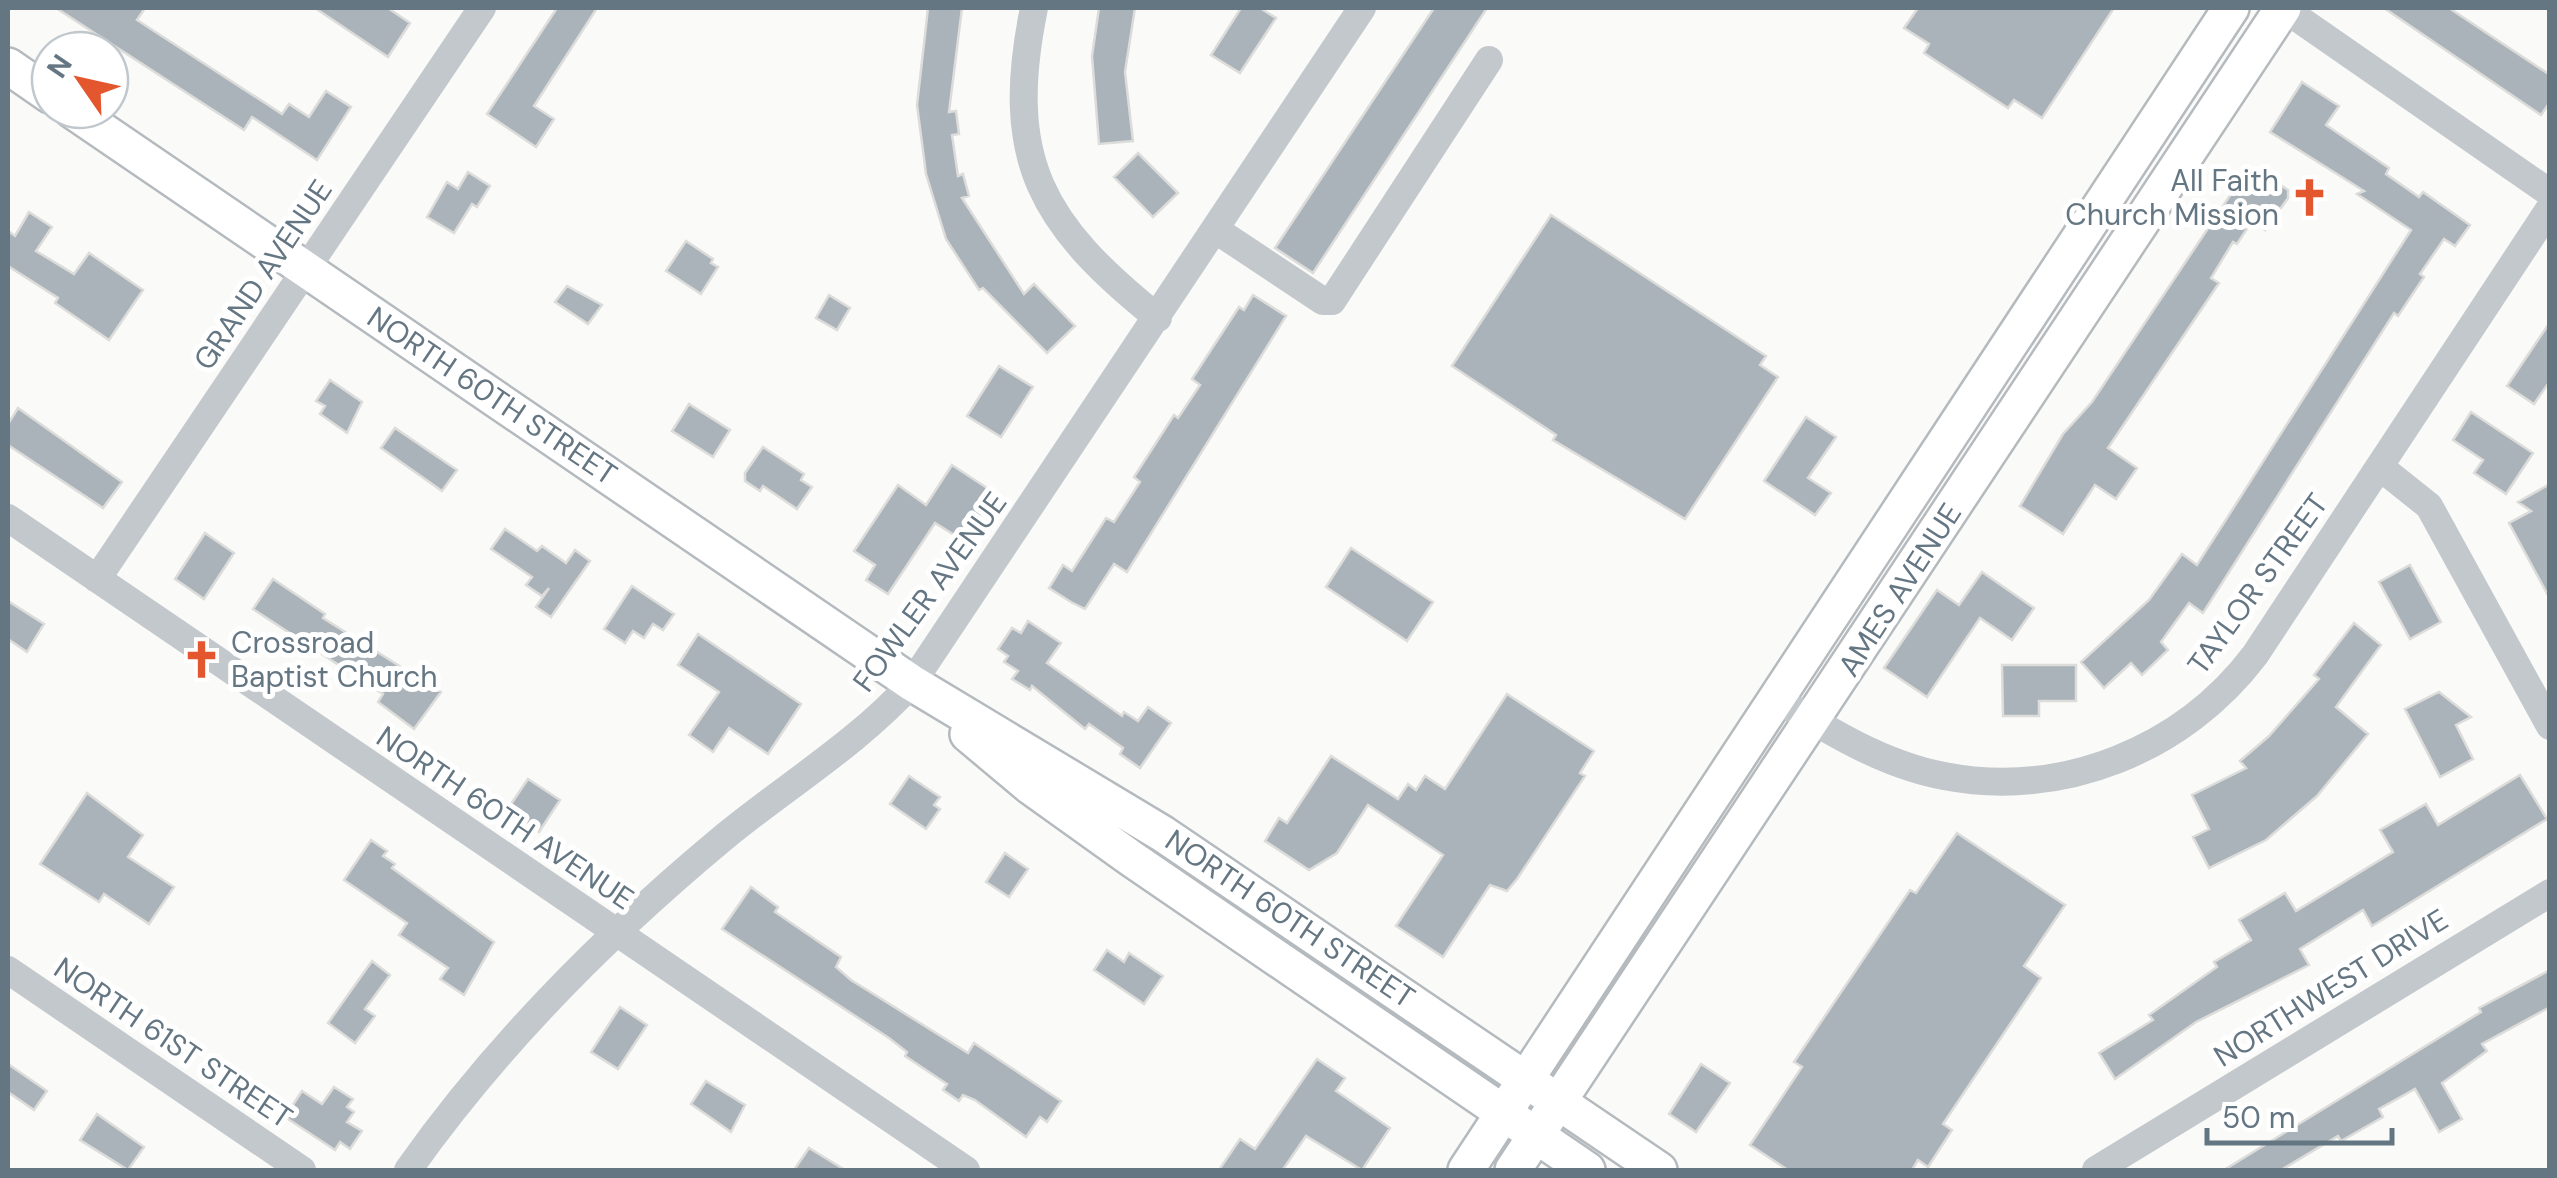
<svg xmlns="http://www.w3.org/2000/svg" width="2557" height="1178" viewBox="0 0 2557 1178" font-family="'DM Sans',sans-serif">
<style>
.building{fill:#aab3b9;stroke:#dcdcda;stroke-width:2.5}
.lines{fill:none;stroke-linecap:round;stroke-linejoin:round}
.major-casing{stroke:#b5babe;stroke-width:40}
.minor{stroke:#c3c8cc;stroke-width:28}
.major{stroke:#fff;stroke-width:35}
.labels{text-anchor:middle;stroke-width:10;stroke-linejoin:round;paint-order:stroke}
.poi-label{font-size:30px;fill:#657683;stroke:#fff;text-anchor:end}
.street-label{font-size:30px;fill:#657683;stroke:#fff}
</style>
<rect width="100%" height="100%" fill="#fafaf8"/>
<path class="building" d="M56,8H145L137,20L282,114L289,104L309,117L326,91L351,107L317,160L252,117L244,130Z
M315,8H388L410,23L388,57Z
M557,8H597L534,106L554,119L536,147L487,114Z
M928,8H962L949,112L956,111L959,134L952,135L958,176L963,174L969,196L962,198L1024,294L1034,284L1075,326L1047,353L983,288L979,290L946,239L926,174L917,105Z
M1099,8H1135L1125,72L1133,141L1099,144L1092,56Z
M1241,8H1260L1276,18L1240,73L1211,55Z
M1434,8H1487L1313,273L1275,248Z
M1918,8H2114L2042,118L2014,100L2008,108L1924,53L1929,44L1904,28Z
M2384,8H2449L2550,75V102L2541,115Z
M2302,82L2339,106L2326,125L2389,168L2386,174L2419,197L2423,192L2470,225L2455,246L2444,239L2420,274L2424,277L2398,316L2394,313L2203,613L2189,603L2161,642L2168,650L2142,675L2131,663L2104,688L2081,662L2149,600L2182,554L2197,565L2411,230L2357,194L2364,191L2270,132Z
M1138,153L1178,193L1153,217L1114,177Z
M468,172L490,186L477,207L472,204L454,233L427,217L447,182L458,189Z
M2243,176L2262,190L2270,178L2288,190V198L2265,230L2252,221L2237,244L2233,242L2211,278L2219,283L2108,448L2137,468L2116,499L2095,485L2063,534L2020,506L2063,434L2092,402Z
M29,212L52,227L36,251L74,274L89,253L143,290L109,340L55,303L58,298L8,266V231L15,236Z
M1551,215L1766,356L1760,365L1778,377L1685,519L1553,440L1556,435L1452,366Z
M686,241L713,259L711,263L718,267L701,294L666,271Z
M567,286L602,305L588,324L555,302Z
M829,295L850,308L837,330L816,318Z
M1253,295L1286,316L1127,572L1114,564L1085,609L1071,602L1049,588L1063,565L1072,571L1106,518L1114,522L1140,482L1134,477L1174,415L1178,418L1200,385L1192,379L1239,307L1244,310Z
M2550,322V381L2534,404L2507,386Z
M999,366L1033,387L1001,437L967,416Z
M330,380L362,402L347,433L320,414L325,406L316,401Z
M689,404L730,430L713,457L672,431Z
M18,408L122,482L103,508L8,445V424Z
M2471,412L2533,453L2506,494L2474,473L2483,460L2453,440Z
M1806,417L1836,437L1808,478L1831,493L1815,515L1764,481Z
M395,428L457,470L442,491L381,448Z
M763,447L804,474L801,480L812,487L797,509L763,486L760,491L745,481V473Z
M952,465L990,490L985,498L990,502L964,541L935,523L888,594L866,580L875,565L854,551L898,485L926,505Z
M2550,484V599L2509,523L2531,511L2518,502Z
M505,529L537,551L542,546L566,563L575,550L590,561L551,617L536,607L549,588L542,596L526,585L532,577L491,549Z
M205,533L234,553L204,599L175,579Z
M1351,548L1433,602L1407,641L1326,587Z
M2410,565L2441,622L2410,639L2379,582Z
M1982,572L2034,608L2012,640L1980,618L1927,697L1884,668L1937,590L1959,605Z
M273,579L325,614L323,618L441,692L414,729L378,702L383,694L253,609Z
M632,586L674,614L663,630L653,624L644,638L633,631L625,643L604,629Z
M8,601L44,624L27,652L8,639Z
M1028,621L1061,643L1047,663L1122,716L1124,712L1138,721L1148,707L1171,723L1140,768L1120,754L1123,748L1089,724L1085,729L1032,686L1030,690L1012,679L1018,671L1004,662L1008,656L998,649L1012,628L1021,633Z
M2354,623L2381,645L2336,707L2368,734L2317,796L2266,840L2209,868L2193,837L2209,829L2192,795L2246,768L2240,761L2269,736L2319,679L2314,675Z
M698,634L801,704L768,754L729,728L713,752L689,735L719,692L678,665Z
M2002,665H2076V701H2039V716H2003Z
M2439,692L2471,717L2456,725L2473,759L2440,777L2405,709Z
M1507,694L1594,751L1580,773L1585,776L1517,879L1507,891L1490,885L1443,957L1396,926L1443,855L1368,805L1337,853L1309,870L1265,841L1279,818L1287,823L1331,756L1398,799L1408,784L1416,790L1425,776L1445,789Z
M2520,775L2547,819L2372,926L2363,910L2300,949L2309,965L2196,1022L2115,1079L2099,1053L2153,1020L2149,1015L2217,967L2214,962L2251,940L2239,920L2285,893L2296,911L2393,852L2380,830L2426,804L2438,825Z
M909,776L940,797L934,805L940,809L926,829L890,804Z
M528,779L560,800L539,832L507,810Z
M87,793L143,835L128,857L174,887L149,924L104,894L99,902L40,864Z
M1957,833L2065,905L2024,966L2041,978L1943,1124L1952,1130L1928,1167L1918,1160L1912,1170H1788L1750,1145L1802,1067L1794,1062L1910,890L1916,893Z
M371,840L387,851L383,856L395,864L392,868L494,942L464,995L440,979L448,968L399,935L407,923L344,880Z
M1005,853L1028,869L1009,897L986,882Z
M751,887L778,907L775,912L841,957L836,967L851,980L968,1053L974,1043L1061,1101L1047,1122L1040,1117L1026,1137L975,1100L963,1095L959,1101L943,1090L947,1084L905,1056L907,1052L889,1038L722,929Z
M1107,950L1124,962L1129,953L1163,976L1144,1004L1094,970Z
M372,961L390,975L365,1009L375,1016L355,1043L328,1023Z
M2550,970V1007L2482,1044L2487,1051L2442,1083L2462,1119L2439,1132L2415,1089L2379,1109L2383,1117L2341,1141L2338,1136L2281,1170H2224L2481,1012L2479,1008Z
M620,1007L647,1025L618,1069L591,1052Z
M1317,1059L1345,1078L1336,1091L1390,1128L1362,1170L1306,1136L1284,1168L1288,1170H1219L1240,1139L1255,1149Z
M8,1064L47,1091L34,1110L8,1092Z
M1701,1064L1730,1083L1696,1132L1669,1114Z
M706,1081L745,1105L731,1132L691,1104Z
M334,1087L353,1099L347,1107L354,1112L347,1122L362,1131L350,1149L340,1142L335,1150L285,1117L302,1091L322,1104Z
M97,1114L144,1147L128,1170L80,1140Z
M809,1148L845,1170H794Z"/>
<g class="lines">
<defs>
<path id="major" d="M8,66L50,95
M72,110L912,683L1163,834L1659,1170
M968,734L1030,786L1132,859L1587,1170
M1466,1170L2231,8
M1513,1170L2283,8"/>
</defs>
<use href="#major" class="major-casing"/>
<path class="minor" d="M1034,8C1003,160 1041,224 1158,318
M2283,8L2550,193
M1216,230L1323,301H1332L1489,60
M2380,467L2429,506L2550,726
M8,518L966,1170
M97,579L482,8
M1777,699C1827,730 1884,765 1944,776C2062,799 2183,750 2255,655L2550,208
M8,970L302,1170
M408,1170C497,1044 605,936 723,838C786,786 857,744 912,683L1362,8
M2096,1170L2550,893"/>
<use href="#major" class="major"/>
</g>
<defs>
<symbol id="church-bare" viewBox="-9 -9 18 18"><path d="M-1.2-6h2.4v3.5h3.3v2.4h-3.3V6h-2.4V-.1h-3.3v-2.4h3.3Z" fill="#e4572e" stroke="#fff" stroke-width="2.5" paint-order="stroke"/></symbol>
</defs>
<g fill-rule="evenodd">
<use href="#church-bare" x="2282" y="170" width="55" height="55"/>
<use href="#church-bare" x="174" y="632" width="55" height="55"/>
</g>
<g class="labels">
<g class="poi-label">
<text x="2279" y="191">All Faith<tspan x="2279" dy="34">Church Mission</tspan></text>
<text x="231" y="653" text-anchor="start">Crossroad<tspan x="231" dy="34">Baptist Church</tspan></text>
</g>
<g class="street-label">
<text transform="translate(263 275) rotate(-56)" y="10">GRAND AVENUE</text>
<text transform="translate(492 396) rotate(34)" y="10">NORTH 60TH STREET</text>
<text transform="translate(2258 584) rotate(-54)" y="10">TAYLOR STREET</text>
<text transform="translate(1900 590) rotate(-57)" y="10">AMES AVENUE</text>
<text transform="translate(930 592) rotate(-54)" y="10">FOWLER AVENUE</text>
<text transform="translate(505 818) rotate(34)" y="10">NORTH 60TH AVENUE</text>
<text transform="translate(1290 919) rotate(34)" y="10">NORTH 60TH STREET</text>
<text transform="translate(2331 988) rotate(-32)" y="10">NORTHWEST DRIVE</text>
<text transform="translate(173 1043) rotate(34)" y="10">NORTH 61ST STREET</text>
</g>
</g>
<rect width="2557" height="1178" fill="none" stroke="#657683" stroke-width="20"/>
<g transform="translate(80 80) rotate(304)"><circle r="48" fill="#ffffff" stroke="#c1c8cd" stroke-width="2.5"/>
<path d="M0-8L18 38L0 25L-18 38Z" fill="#e4572e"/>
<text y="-15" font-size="28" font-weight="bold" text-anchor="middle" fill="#657683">N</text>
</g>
<path d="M2207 1128v15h185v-15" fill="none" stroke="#657683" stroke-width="5"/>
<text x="2222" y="1128" font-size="30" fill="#657683" stroke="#ffffff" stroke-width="8" paint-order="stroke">50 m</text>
</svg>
